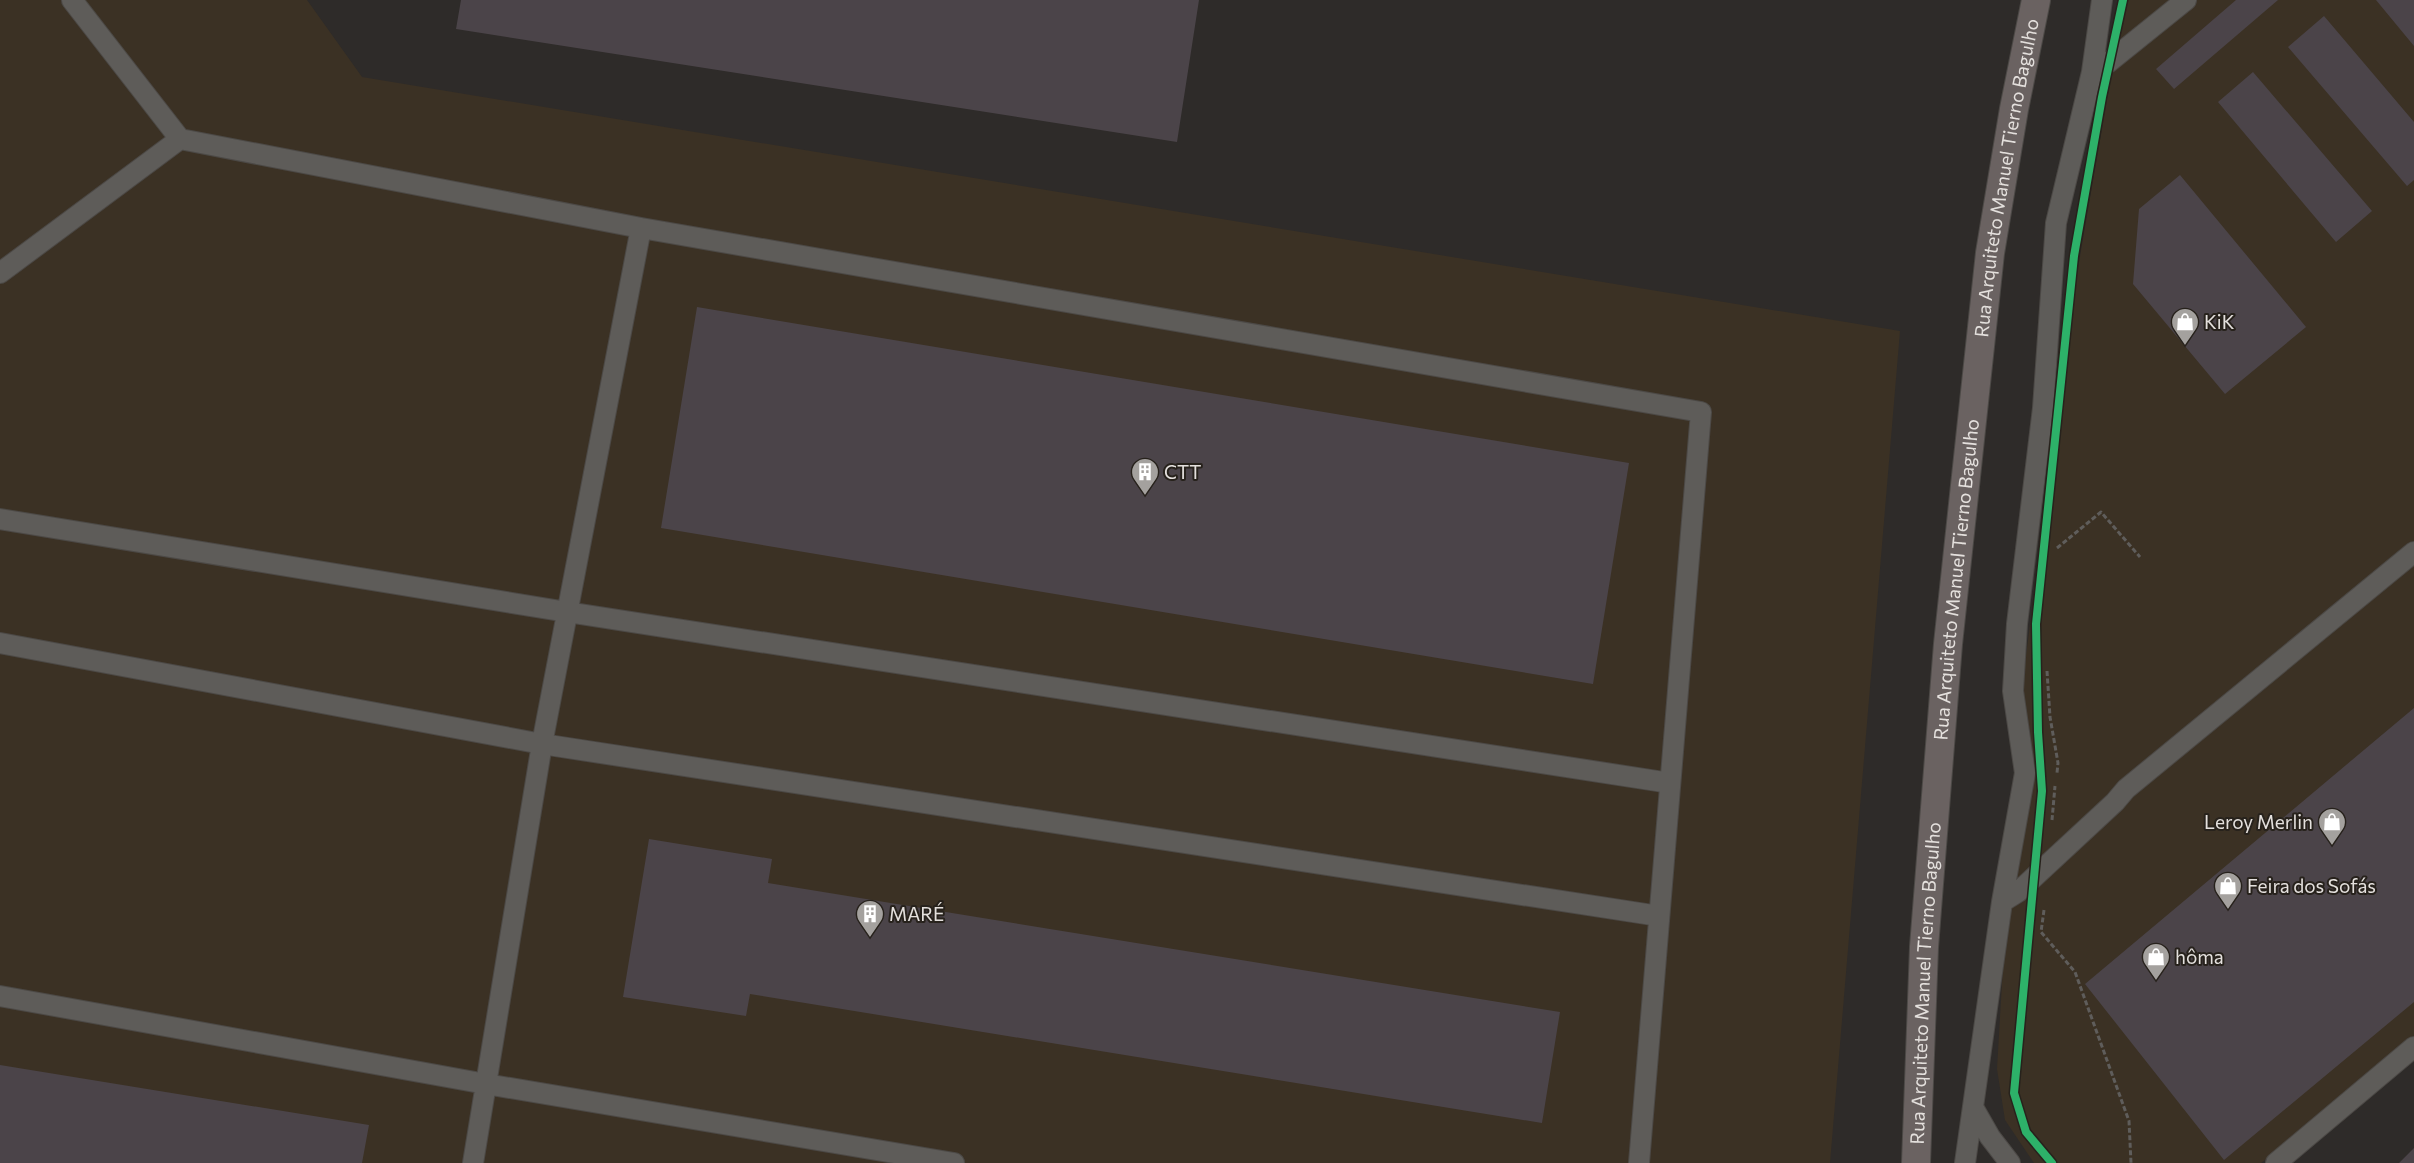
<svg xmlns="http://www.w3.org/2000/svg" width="2414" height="1163" viewBox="0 0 2414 1163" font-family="Commissioner,sans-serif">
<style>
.commercial{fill:#3b3124}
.building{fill:#4b4449}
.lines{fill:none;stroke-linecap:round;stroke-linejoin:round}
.service-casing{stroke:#4c4946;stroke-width:22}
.primary-casing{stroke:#4c4946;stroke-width:30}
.path{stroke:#5f5d5b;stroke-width:3;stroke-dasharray:5 2.5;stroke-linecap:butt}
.service{stroke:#5e5c59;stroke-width:20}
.primary{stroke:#6a6261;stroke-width:28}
.cycleway-casing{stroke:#27221c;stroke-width:11}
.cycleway{stroke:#2db169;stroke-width:8}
.labels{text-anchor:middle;stroke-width:4;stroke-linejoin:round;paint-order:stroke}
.street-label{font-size:19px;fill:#e4e0dd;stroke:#27221c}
.poi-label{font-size:19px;fill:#e4e0dd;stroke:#27221c;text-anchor:start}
</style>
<rect width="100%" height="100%" fill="#2e2b29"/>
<path class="commercial" d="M0,0H307L362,77L1900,331L1830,1163H0Z
M2124,0H2414V1042L2261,1163H2034L2005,1120L1997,1069L2017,725L2071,309Z"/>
<path class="building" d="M461,0H1199L1177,142L456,29Z
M2236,0H2278L2174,89L2156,69Z
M2376,0H2414V46Z
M2324,16L2414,122V180L2407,186L2288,47Z
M2253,72L2372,211L2336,242L2218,102Z
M2180,175L2306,327L2225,394L2133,284L2139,209Z
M697,307L1629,463L1593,684L661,528Z
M2414,708V1002L2224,1160L2085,984Z
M649,839L772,859L768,883L1560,1012L1542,1123L750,994L746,1016L623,997Z
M0,1065L369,1125L362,1163H0Z
M2414,1148V1163H2399Z"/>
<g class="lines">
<defs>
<path id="service" d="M72,0L180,139
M2092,72L2109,62L2186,0
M0,273L180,139L641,228
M0,519L567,612L1670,783
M0,643L542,744L1659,916
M2002,902L2018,892L2115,802L2126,789L2414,552
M0,996L486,1084L954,1163
M1974,1109L1990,1137L2010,1163
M473,1163L542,744L641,228L1701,412L1639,1163
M1965,1163L2002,902L2025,773L2013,691L2017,624L2043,408L2056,223L2092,72L2102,0
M2276,1163L2414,1047"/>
<g id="primary">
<path id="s1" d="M1916,1163L1924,947L1948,644L1990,253L2014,109L2036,0"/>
</g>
</defs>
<use href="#service" class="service-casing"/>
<use href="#primary" class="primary-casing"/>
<path class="path" d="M2057,548L2101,512L2140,557
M2047,671L2050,717L2058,763L2057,773
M2052,820L2055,786
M2044,910L2041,932L2075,972L2129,1121L2131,1163"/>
<use href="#service" class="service"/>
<use href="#primary" class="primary"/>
<defs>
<path id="cycleway" d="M2052,1163L2026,1132L2014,1093L2042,791L2038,732L2036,624L2074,256L2102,97L2123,0"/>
</defs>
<use href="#cycleway" class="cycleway-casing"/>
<use href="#cycleway" class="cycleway"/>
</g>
<defs>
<symbol id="shop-pin" viewBox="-11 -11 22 30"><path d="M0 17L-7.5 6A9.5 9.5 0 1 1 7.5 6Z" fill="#a4a19e" stroke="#27221c"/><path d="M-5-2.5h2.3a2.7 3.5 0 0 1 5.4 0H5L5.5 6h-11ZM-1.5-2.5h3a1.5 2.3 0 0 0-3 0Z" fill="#fff"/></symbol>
<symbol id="building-pin" viewBox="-11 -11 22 30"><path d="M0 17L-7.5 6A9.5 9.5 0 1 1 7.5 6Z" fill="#a4a19e" stroke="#27221c"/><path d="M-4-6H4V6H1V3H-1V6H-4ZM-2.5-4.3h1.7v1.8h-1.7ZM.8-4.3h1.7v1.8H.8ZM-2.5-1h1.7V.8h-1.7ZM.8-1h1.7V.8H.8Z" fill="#fff"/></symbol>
</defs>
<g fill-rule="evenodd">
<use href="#shop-pin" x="2169" y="306" width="32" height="43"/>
<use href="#building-pin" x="1129" y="456" width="32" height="43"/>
<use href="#shop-pin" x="2316" y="806" width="32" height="43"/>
<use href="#shop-pin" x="2212" y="870" width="32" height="43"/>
<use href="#building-pin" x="854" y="898" width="32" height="43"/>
<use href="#shop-pin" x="2140" y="941" width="32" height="43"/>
</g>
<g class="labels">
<g class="street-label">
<text dy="7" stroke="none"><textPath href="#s1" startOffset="990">Rua Arquiteto Manuel Tierno Bagulho</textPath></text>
<text dy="7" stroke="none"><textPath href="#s1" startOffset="585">Rua Arquiteto Manuel Tierno Bagulho</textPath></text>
<text dy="7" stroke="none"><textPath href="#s1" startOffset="180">Rua Arquiteto Manuel Tierno Bagulho</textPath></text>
</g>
<g class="poi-label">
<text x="2204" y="329">KiK</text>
<text x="1164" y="479">CTT</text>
<text x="2313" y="829" text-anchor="end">Leroy Merlin</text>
<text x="2247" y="893">Feira dos Sofás</text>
<text x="889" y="921">MARÉ</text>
<text x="2175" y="964">hôma</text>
</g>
</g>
</svg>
